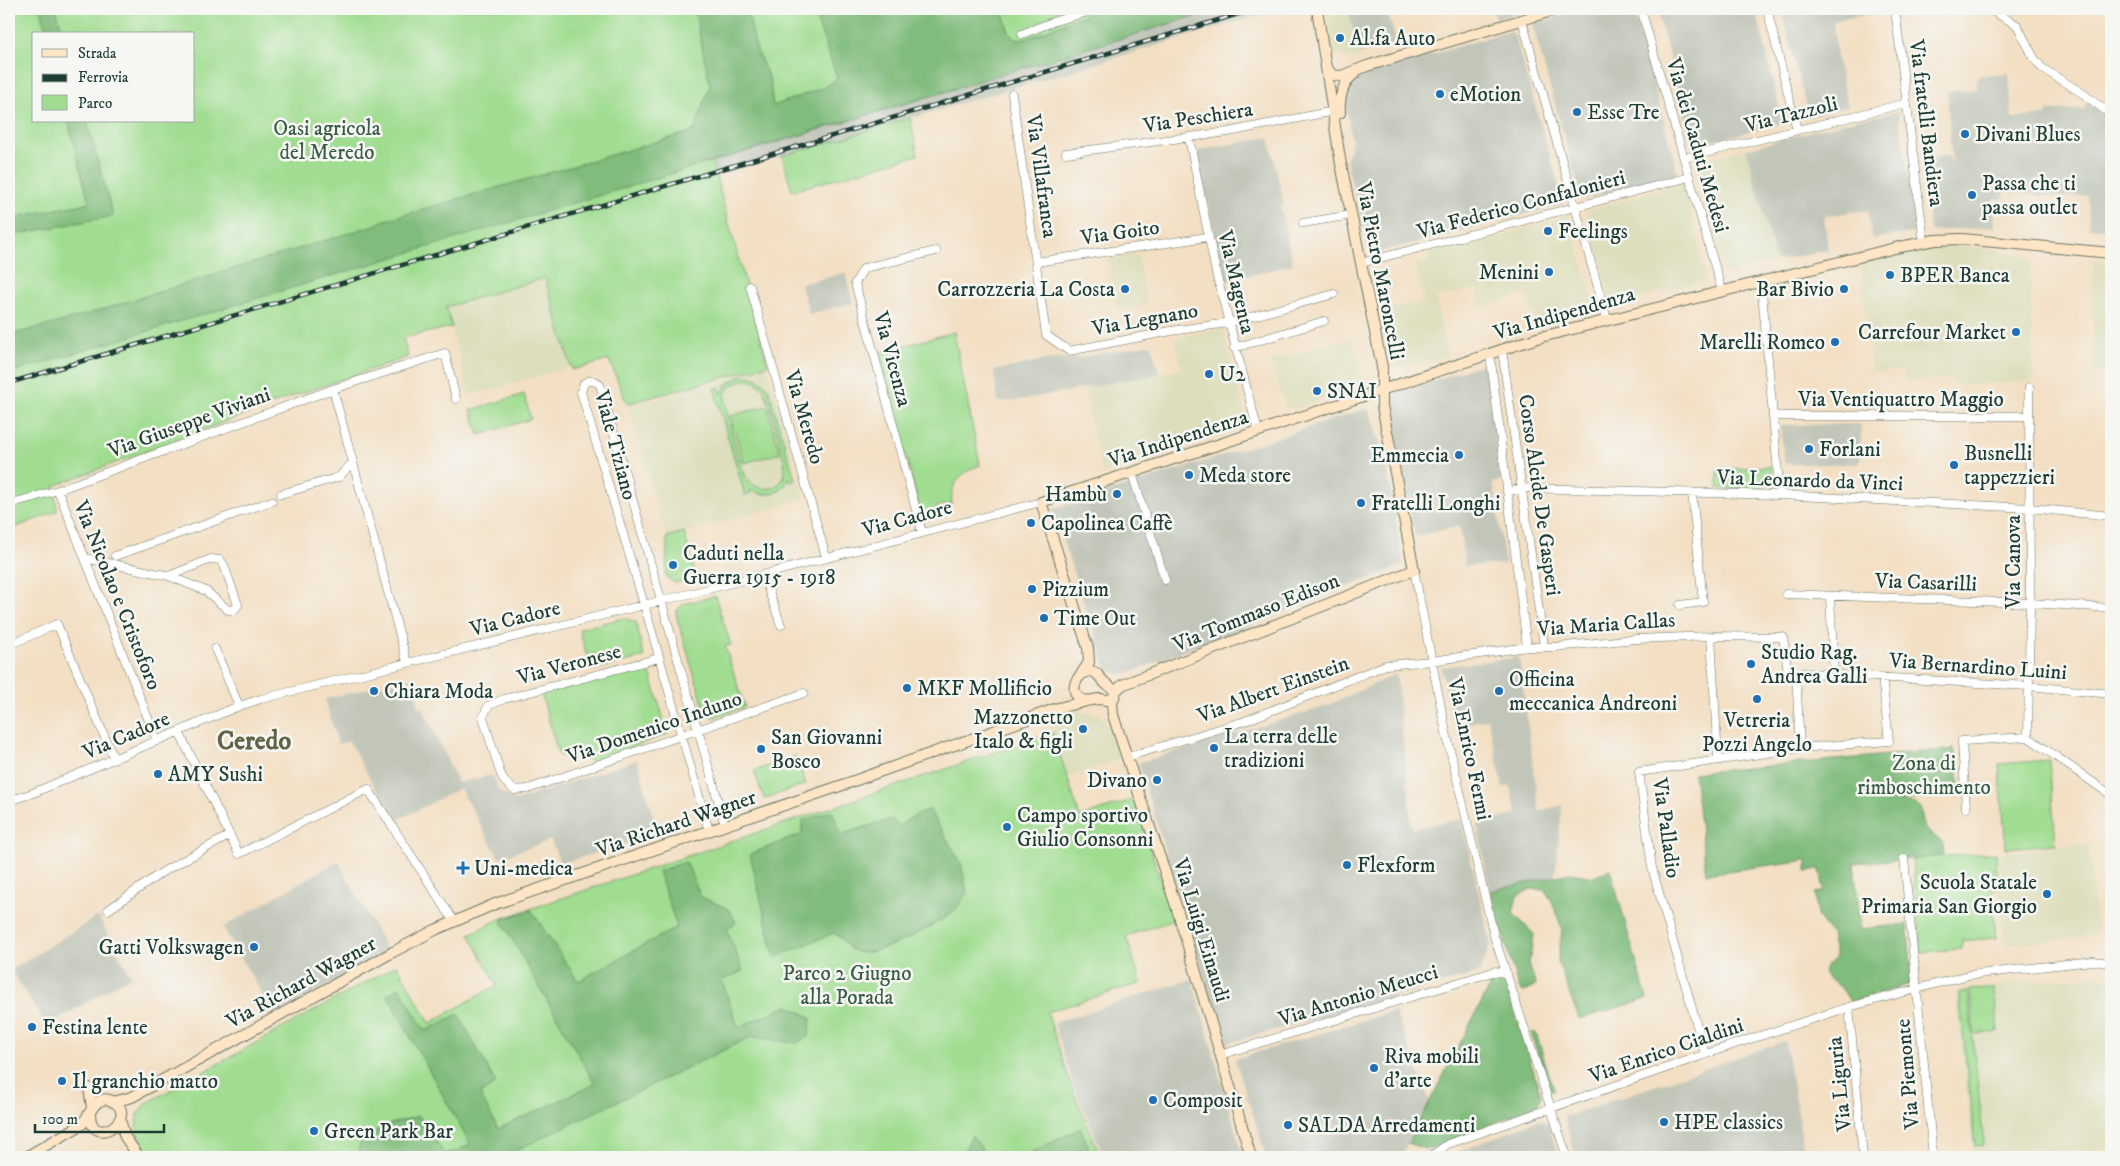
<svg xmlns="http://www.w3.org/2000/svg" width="2120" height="1166" viewBox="0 0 2120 1166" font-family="'IM FELL DW Pica',serif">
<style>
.built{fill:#dddebc}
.industrial{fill:#c2c6b9}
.green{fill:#a0dd91;stroke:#608d62;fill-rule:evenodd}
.forest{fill:#80bc7b;stroke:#507c58}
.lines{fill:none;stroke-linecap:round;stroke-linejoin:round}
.street-casing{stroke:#697666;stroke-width:9}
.secondary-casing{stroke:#697666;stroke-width:12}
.street{stroke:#fff;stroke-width:8}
.secondary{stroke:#fde5c5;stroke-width:10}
.rail-casing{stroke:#1f3d34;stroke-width:4.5}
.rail{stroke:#f6f6f2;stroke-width:2.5;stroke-dasharray:8;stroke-linecap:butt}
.poi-dot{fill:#1f6fb2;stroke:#f6f6f2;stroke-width:2}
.labels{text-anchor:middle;stroke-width:5;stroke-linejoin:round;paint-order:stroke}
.poi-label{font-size:21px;fill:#1f3d34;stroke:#f6f6f2;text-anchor:start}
.street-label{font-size:21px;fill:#1f3d34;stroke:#f6f6f2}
.park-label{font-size:21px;fill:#395d47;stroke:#f6f6f2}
.district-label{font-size:26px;font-weight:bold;fill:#606346;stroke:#f6f6f2}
</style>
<rect width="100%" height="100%" fill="#f6f6f2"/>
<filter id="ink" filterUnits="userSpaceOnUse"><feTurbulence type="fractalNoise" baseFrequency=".02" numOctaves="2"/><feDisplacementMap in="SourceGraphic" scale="10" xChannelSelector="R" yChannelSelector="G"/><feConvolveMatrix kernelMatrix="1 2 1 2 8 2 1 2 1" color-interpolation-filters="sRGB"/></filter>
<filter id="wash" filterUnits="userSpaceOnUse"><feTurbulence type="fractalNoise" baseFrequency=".0096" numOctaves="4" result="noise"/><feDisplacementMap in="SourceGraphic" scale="20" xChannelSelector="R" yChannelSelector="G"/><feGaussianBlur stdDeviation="1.12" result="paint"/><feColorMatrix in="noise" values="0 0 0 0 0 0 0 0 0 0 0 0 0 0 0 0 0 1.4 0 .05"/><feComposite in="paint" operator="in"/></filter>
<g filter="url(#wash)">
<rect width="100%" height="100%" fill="#f3dfc3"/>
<path class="built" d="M1325,9H1347L1362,56L1346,60L1342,54L1333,57Z
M1746,149L1776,261L1724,274L1698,162Z
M1684,183L1706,280L1613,305L1586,211Z
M1568,215L1596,310L1538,327L1526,294L1482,307L1476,289L1436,297L1447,356L1400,367L1391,308L1423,303L1416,264L1429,261L1428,252L1464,242L1466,248Z
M1949,244L2000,250L2030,258L2033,381L1955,386L1953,379L1904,381L1903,370L1871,372L1861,261Z
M1138,255L1147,305L1118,310L1107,256Z
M2093,259L2111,261V373H2093Z
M545,279L570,367L469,396L446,307Z
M1223,329L1248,426L1102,473L1084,388L1182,369L1175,338Z
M1351,338L1365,384L1295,409L1292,407L1286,409L1270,362Z
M767,366L804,499L667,537L628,407Z
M1079,711L1098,714L1104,720L1112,731L1122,759L1067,777L1049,719Z
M2089,844L2097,935L2004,945L1996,853Z
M2111,976V1148L1973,1154L1955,991L2030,981Z"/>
<path class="industrial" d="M1219,9H1280L712,177L9,373Z
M1347,9H1386L1397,43L1361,54Z
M1493,9H1531L1496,19Z
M1583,9H1633L1678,174L1582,199L1532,24Z
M1657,9H1756L1783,123L1692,146Z
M1781,9H1882V12L1833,21L1837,60L1848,106L1809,117Z
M1510,31L1514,34L1564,204L1371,254L1346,161L1352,141L1345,102L1347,89L1359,76Z
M2009,73L2012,118L2047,115V110L2085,109V101L2111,120V230L2089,228L2088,196L2061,197L2005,192L2003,199L1993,198L1995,227L1930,231L1924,182L1926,179L1923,157L1948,156L1952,163L1947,92L1977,89V76Z
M1898,112L1917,232L1872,239L1868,210L1824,216L1828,250L1776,261L1746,149L1854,120Z
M1269,137L1284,205L1280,206L1293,264L1225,282L1197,154L1200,150Z
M845,273L853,303L809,314L801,284Z
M1148,345H1152L1159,374L1014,401L998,402L994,371L1050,359L1078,358Z
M1486,363L1501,481L1493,483L1505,564L1465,566L1460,526L1415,536L1387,396Z
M1368,408L1386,461L1403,565L1126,674L1120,675L1106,668L1052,509L1203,462Z
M1861,424L1860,464H1785L1780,425Z
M1519,657L1539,811L1562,805L1555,876L1490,891L1477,825L1517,814L1510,786L1503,788L1488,719L1454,726L1441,667Z
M1396,674L1412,829L1461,819L1491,944L1479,973L1225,1044L1138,763L1324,707Z
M413,678L419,709L423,708L458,783L493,775L498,790L515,801L637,760L658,833L560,864L551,840L499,858L460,788L394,822L349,741L338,744L325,699Z
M338,861L388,952L274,1015L223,927Z
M98,916L131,976L47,1026L11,970Z
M1192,979L1243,1157H1104L1074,1087L1054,1023Z
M1395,1011L1429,1100L1401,1157H1259L1257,1153L1265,1152L1235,1059Z
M1785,1041L1805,1157H1576L1564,1117Z
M1539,1120L1548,1123L1559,1157H1445Z"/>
<path class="green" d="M9,9H946L961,87L712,162L768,365L627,404L609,360L572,370L545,278L446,307L452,327L403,338L408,357L299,394L54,486L57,511L9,530ZM34,34H194V121H34Z
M1000,9H1104L1073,19L1034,36L1016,40C1006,35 1007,18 1000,9Z
M910,118L918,155L792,191L782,156Z
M954,332L980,465C963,472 949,482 952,504L937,506L939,516L923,520L878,353Z
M740,376C752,375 761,379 768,388L795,480L790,482L789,478C783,495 765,498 750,490L751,493L745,495L714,389L719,387L721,394L726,385ZM742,380C750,380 757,382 763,388C767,393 787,465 785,472C784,480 778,486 770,488C762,490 752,486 747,479C742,472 724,406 725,398C725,388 734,384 742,380Z
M524,394L531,419L479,435L471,410Z
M767,406L780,453L744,463L730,416Z
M1771,466L1772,480L1762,490L1718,488V470Z
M684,532L696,577L675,583L666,577L667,537Z
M715,596L731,645L725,647L745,707L713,718L706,714L676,615L677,610L683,604Z
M624,618L636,622L644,657L591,670L579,629Z
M648,666L668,734L594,761L581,758L574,752L559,756L541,694Z
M1053,733L1080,817L1134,799L1174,920L1126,936L1141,983L1047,1012L1072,1088L1101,1157H150C139,1139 127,1120 147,1103L397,965L430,1023L497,985L469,934L500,919Z
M796,756L806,784L764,799L754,771Z
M2049,760L2056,844L2006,848L1999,764Z
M1996,853L1997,888L1992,893L1996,938L1962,941V949L1921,952L1912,858Z
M1994,989L1998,1032L1974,1034L1970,990Z
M1968,992L1984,1145L1975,1146L1959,993Z"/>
<path class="forest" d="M41,9H56L63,34H47Z
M694,9H747L756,48L770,81L773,106L827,86L837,78L813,9H1000C1007,18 1006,35 1016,40L1034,36L1073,19L1104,9H1219L9,373V335L68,320L375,225L382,221L694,131L710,85Z
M68,121H87L113,216L9,236V218L89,203Z
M1953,749L1957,756L1959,795L1896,801L1915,804L1920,808L1925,829L1943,843L1944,856L1854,863L1861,929L1907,924L1913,983L1850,1002C1846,995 1842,987 1835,983C1817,972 1822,969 1836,958L1831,934L1817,916L1815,893L1824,891L1820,869L1807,871V860L1706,874L1694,773Z
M929,809L961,863L967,892C963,898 959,907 954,911C938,924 873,961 854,951C846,947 842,937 834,933L776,957L774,955L750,854L802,834V821L832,811L842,834L892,819L899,826L907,820Z
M686,862L701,897L727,908L736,922L727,930L743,971L722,980L738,1027L788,1006L811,1017L809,1036L797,1043L751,1037L502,1157H357L361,1139L387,1125L418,1116L427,1124L443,1153L457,1151L470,1144L387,995L399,987L425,1031L458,1014L496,1083L480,1094L498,1129L595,1084L501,920L531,910L578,981L677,927L658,871Z
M1610,869L1647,999L1579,1019L1558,962L1562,929L1552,901L1544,889H1531L1517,896L1513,913L1534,934L1529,964L1536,985L1524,992L1519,989L1490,891L1570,873L1594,877Z
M1492,982L1506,985L1541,1095L1538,1105L1427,1150L1408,1143Z
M1531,1033H1536L1554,1090H1549Z
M1081,1128L1092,1157H1022Z
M972,1135L987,1157H961Z"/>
</g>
<g filter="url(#ink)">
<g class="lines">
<defs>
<path id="street" d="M1641,9L1722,291
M1767,9L1797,130
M1895,9L1924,242
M1989,9L2017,25L2034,58L2042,68L2085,95L2111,115
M1522,20L1607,319
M1022,34L1055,21L1099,9
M1012,94L1046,335L1069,351L1171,331L1228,323L1334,294
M1189,138L1216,273L1258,431
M1066,153L1228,132L1334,111
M1684,158L1907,103
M1303,223L1351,215
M1036,262L1208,237
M1361,263L1690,177
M1761,281L1780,495
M750,286L826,557
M1234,348L1324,321
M1502,350L1544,646
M1490,354L1527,647
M333,389L407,662
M1773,416H2029
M1132,473L1165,580
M58,490L157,741
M1507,492L1522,488L1564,489L1780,495L2030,508L2111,516
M281,494L339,477L353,462
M9,504L58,490L333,389L445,353L456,399
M922,532L855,283L864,268L936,251
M115,556L272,501
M85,558L169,576L206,591L228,610H234L238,605L224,565L220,560L211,559L169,576
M1414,570L1445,728L1494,936L1567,1157
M763,575L781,625
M1786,594L2030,603L2111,608
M1830,596L1834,675
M1680,605L1703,602L1692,493
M1711,636L1718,760
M9,645L57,624L114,759
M215,649L239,706
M659,658L504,699L488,706L483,717L500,772L504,781L514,790L528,789L804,693
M1796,673L1800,748
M179,732L239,854L368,789L454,921
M2028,737L2030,603L2029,387
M2028,737L2111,795
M1127,757L1245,721L1386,665L1432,661L1527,647H1555L1636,639L1711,636L1783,637L1788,672L2029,686L2111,694
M9,801L33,793L239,706L261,699L701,591L1041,502
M1966,808L1962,741L2028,737
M709,831L648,618L581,392L584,383C590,379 595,380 600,385L725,825
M1904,858L1933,1157
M108,910L164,871L230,835
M1849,1007L1863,1157
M1705,1054L1652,868L1639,772L1800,748L1889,741L1882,677
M1220,1055L1496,971L1507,974
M1430,1157L1448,1144L1735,1044L1849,1007L1969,975L2093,961L2111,963"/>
<path id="secondary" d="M1327,68L1332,75L1341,76L1367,66L1558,9
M1340,113C1339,98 1342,83 1355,73
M1091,671L1096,673L1105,683L1114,690L1115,695L1112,699C1107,701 1105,700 1100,699C1094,699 1089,702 1083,700C1067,693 1076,672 1091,671Z
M1082,673L1089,662L1088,648L1041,502L1220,444L1537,338L1895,248L1935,240L1962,239L2111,253
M1115,692L1122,685L1414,570L1382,406V367L1340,159L1317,9
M1114,698L1112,703L1113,715L1177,909L1251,1157
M89,1088L92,1108
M113,1102L132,1097L393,952L435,930L495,904L837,787L1058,708L1087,701
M120,1119L125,1137L139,1157
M26,1157L81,1125C90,1116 95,1093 112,1101C142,1116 90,1152 90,1113"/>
</defs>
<use href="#street" class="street-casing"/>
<use href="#secondary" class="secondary-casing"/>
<use href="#street" class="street"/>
<use href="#secondary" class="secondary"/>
<defs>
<path id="rail" d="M9,383L1255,9"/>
</defs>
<use href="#rail" class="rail-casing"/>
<use href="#rail" class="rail"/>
</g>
</g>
<g class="poi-dot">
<circle cx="1340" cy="38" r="5"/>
<circle cx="1440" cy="94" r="5"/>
<circle cx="1577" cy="112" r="5"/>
<circle cx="1965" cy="134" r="5"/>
<circle cx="1972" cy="195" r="5"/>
<circle cx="1548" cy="231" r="5"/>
<circle cx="1549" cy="272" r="5"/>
<circle cx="1890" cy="275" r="5"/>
<circle cx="1125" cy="289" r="5"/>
<circle cx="1844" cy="289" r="5"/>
<circle cx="2016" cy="332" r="5"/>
<circle cx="1835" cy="342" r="5"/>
<circle cx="1209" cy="374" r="5"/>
<circle cx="1317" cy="391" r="5"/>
<circle cx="1809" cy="449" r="5"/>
<circle cx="1459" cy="455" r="5"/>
<circle cx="1954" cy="465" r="5"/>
<circle cx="1189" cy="475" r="5"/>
<circle cx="1117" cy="494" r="5"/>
<circle cx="1361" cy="503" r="5"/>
<circle cx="1031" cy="523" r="5"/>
<circle cx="673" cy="565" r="5"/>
<circle cx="1032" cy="589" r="5"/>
<circle cx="1044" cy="618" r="5"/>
<circle cx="1751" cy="664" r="5"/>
<circle cx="907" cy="688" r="5"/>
<circle cx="374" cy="691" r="5"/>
<circle cx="1499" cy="691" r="5"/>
<circle cx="1757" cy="699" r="5"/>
<circle cx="1083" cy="729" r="5"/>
<circle cx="1214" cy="748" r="5"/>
<circle cx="761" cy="749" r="5"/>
<circle cx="158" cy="774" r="5"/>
<circle cx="1157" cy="780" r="5"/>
<circle cx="1007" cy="827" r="5"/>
<circle cx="1347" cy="865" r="5"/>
<path d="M460.5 860.5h5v5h5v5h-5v5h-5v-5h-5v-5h5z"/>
<circle cx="2047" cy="894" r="5"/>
<circle cx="254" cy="947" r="5"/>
<circle cx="32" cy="1027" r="5"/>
<circle cx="1374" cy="1068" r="5"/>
<circle cx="62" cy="1081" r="5"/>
<circle cx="1153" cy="1100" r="5"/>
<circle cx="1664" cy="1122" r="5"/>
<circle cx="1288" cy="1125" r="5"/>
<circle cx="314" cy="1131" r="5"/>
</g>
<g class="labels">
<g class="poi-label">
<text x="1350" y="45">Al.fa Auto</text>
<text x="1450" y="101">eMotion</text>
<text x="1587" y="119">Esse Tre</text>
<text x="1975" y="141">Divani Blues</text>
<text x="1982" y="190">Passa che ti<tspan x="1982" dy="24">passa outlet</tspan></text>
<text x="1558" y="238">Feelings</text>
<text x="1539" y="279" text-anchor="end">Menini</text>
<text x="1900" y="282">BPER Banca</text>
<text x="1115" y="296" text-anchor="end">Carrozzeria La Costa</text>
<text x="1834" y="296" text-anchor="end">Bar Bivio</text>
<text x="2006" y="339" text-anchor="end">Carrefour Market</text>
<text x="1825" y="349" text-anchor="end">Marelli Romeo</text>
<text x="1219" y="381">U2</text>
<text x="1327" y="398">SNAI</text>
<text x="1819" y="456">Forlani</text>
<text x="1964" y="460">Busnelli<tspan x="1964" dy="24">tappezzieri</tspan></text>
<text x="1449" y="462" text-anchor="end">Emmecia</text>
<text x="1199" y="482">Meda store</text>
<text x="1107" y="501" text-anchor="end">Hambù</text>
<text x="1371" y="510">Fratelli Longhi</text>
<text x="1041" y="530">Capolinea Caffè</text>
<text x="683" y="560">Caduti nella<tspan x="683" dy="24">Guerra 1915 - 1918</tspan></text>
<text x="1042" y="596">Pizzium</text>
<text x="1054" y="625">Time Out</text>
<text x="1761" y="659">Studio Rag.<tspan x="1761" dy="24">Andrea Galli</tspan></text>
<text x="1509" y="686">Officina<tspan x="1509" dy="24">meccanica Andreoni</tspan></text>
<text x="917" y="695">MKF Mollificio</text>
<text x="384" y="698">Chiara Moda</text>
<text x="1073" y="724" text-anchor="end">Mazzonetto<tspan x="1073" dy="24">Italo &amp; figli</tspan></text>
<text x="1757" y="727" text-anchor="middle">Vetreria<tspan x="1757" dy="24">Pozzi Angelo</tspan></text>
<text x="1224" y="743">La terra delle<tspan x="1224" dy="24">tradizioni</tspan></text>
<text x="771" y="744">San Giovanni<tspan x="771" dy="24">Bosco</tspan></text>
<text x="168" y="781">AMY Sushi</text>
<text x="1147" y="787" text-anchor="end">Divano</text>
<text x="1017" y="822">Campo sportivo<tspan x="1017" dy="24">Giulio Consonni</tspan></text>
<text x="1357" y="872">Flexform</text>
<text x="474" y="875">Uni-medica</text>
<text x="2037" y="889" text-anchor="end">Scuola Statale<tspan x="2037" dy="24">Primaria San Giorgio</tspan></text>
<text x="244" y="954" text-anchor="end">Gatti Volkswagen</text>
<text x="42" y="1034">Festina lente</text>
<text x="1384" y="1063">Riva mobili<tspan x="1384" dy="24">d'arte</tspan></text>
<text x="72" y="1088">Il granchio matto</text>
<text x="1163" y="1107">Composit</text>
<text x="1674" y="1129">HPE classics</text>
<text x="1298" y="1132">SALDA Arredamenti</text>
<text x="324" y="1138">Green Park Bar</text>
</g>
<g class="street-label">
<text transform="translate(1791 114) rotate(-14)" y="7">Via Tazzoli</text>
<text transform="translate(1198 117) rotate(-9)" y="7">Via Peschiera</text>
<text transform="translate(1927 123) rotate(83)" y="7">Via fratelli Bandiera</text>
<text transform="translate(1698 145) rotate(74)" y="7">Via dei Caduti Medesi</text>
<text transform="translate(1042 176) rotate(82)" y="7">Via Villafranca</text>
<text transform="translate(1521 204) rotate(-15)" y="7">Via Federico Confalonieri</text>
<text transform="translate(1120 232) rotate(-8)" y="7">Via Goito</text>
<text transform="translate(1381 271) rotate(79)" y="7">Via Pietro Maroncelli</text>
<text transform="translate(1237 282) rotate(77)" y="7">Via Magenta</text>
<text transform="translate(1564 313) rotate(-16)" y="7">Via Indipendenza</text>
<text transform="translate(1145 319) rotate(-10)" y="7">Via Legnano</text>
<text transform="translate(893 359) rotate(75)" y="7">Via Vicenza</text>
<text x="1901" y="406">Via Ventiquattro Maggio</text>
<text transform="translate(805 417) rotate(74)" y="7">Via Meredo</text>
<text transform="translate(189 422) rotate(-20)" y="7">Via Giuseppe Viviani</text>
<text transform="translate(1178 438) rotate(-18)" y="7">Via Indipendenza</text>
<text transform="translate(616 445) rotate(75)" y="7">Viale Tiziano</text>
<text transform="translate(1810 480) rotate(2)" y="7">Via Leonardo da Vinci</text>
<text transform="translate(1540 495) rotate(82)" y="7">Corso Alcide De Gasperi</text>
<text transform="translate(907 518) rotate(-15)" y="7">Via Cadore</text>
<text transform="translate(2013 562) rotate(-90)" y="7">Via Canova</text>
<text transform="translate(1926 582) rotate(2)" y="7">Via Casarilli</text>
<text transform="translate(118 595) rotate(68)" y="7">Via Nicolao e Cristoforo</text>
<text transform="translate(1256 612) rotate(-22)" y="7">Via Tommaso Edison</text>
<text transform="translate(515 618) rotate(-14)" y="7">Via Cadore</text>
<text transform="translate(1606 624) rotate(-4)" y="7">Via Maria Callas</text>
<text transform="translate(569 664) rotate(-15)" y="7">Via Veronese</text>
<text transform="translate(1978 666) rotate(4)" y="7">Via Bernardino Luini</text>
<text transform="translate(1273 689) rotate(-20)" y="7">Via Albert Einstein</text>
<text transform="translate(654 727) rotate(-19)" y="7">Via Domenico Induno</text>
<text transform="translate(126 735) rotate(-23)" y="7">Via Cadore</text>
<text transform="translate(1470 749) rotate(78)" y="7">Via Enrico Fermi</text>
<text transform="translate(676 823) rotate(-19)" y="7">Via Richard Wagner</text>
<text transform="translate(1667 828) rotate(82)" y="7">Via Palladio</text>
<text transform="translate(1202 930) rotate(73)" y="7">Via Luigi Einaudi</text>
<text transform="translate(301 982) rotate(-29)" y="7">Via Richard Wagner</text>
<text transform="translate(1358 995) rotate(-17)" y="7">Via Antonio Meucci</text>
<text transform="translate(1666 1050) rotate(-19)" y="7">Via Enrico Cialdini</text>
<text transform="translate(1907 1074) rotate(-95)" y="7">Via Piemonte</text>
<text transform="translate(1839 1084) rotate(-96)" y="7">Via Liguria</text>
</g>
<g class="park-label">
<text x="327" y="135">Oasi agricola<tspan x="327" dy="24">del Meredo</tspan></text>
<text x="1924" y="770">Zona di<tspan x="1924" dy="24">rimboschimento</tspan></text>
<text x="847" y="980">Parco 2 Giugno<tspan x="847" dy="24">alla Porada</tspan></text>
</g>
<g class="district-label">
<text x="254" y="749">Ceredo</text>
</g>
</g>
<rect width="2120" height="1166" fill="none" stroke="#f6f6f2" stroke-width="30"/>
<rect x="32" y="32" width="162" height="90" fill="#f6f6f2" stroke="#a0aca6"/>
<rect x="42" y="49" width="25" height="8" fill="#fde5c5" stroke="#a0aca6"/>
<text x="78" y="58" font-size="15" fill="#1f3d34">Strada</text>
<rect x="42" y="74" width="25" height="8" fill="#1f3d34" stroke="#a0aca6"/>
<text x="78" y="82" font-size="15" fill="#1f3d34">Ferrovia</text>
<rect x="42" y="95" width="25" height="15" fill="#a0dd91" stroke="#a0aca6"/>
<text x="78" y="108" font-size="15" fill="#1f3d34">Parco</text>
<path d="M35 1124v8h129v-8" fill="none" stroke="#1f3d34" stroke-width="2.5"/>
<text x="42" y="1124" font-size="15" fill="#1f3d34" stroke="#f6f6f2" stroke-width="4" paint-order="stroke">100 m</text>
</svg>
